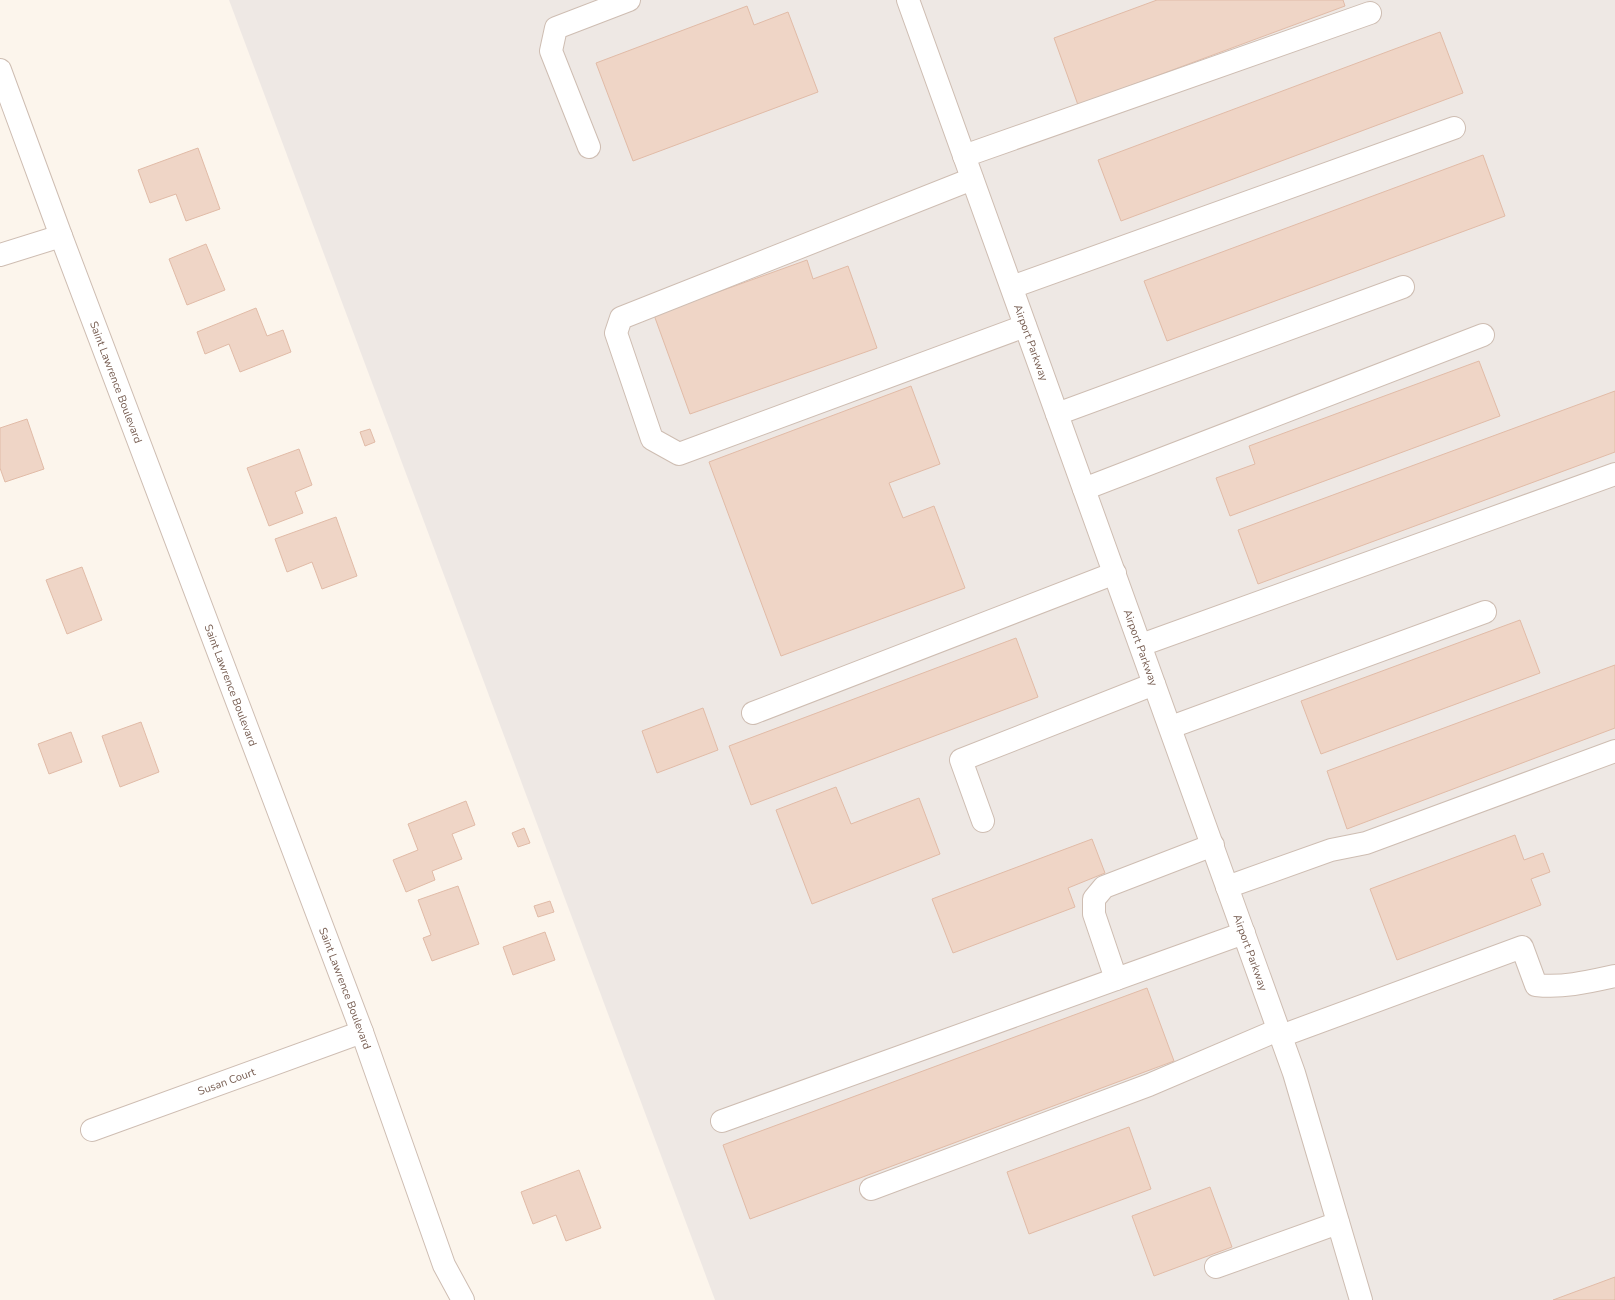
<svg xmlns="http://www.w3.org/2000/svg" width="1615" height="1300" viewBox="0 0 1615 1300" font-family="'Nunito Sans',sans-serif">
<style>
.industrial{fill:#eee8e4}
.building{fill:#efd5c6;stroke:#e1bba7}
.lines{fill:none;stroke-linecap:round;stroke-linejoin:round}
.minor-casing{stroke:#cebdb2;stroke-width:24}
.minor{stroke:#fff;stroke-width:22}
.labels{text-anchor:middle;stroke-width:3.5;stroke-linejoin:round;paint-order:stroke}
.street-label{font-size:11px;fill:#765c50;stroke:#fef9f3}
</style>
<rect width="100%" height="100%" fill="#fcf5ec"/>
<path class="industrial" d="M229,0H1615V1300H715Z"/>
<path class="building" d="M1157,0H1343L1345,6L1078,105L1054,38Z
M747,6L754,25L788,12L818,92L633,161L596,63Z
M1440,32L1463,93L1121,221L1098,160Z
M198,148L220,209L186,221L176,194L150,203L138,170Z
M1483,155L1505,216L1167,341L1144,281Z
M206,244L225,290L187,305L169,259Z
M807,260L813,279L848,266L877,348L690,414L654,315Z
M256,308L267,336L283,330L291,352L240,372L229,344L205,354L197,332Z
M1479,361L1500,416L1230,516L1216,478L1255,464L1249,446Z
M911,386L940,464L889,483L903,518L934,506L965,588L781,656L709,462Z
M1615,391V452L1258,584L1238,530Z
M27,419L44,469L5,482L0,468V428Z
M370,429L375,442L365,446L360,432Z
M299,449L312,485L295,492L303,513L269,526L247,468Z
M336,517L357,576L322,589L312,562L287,572L275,539Z
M82,567L102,620L67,634L46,580Z
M1520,620L1540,673L1321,754L1301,701Z
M1016,638L1038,697L751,805L729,746Z
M1615,665V728L1347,829L1327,771Z
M703,708L718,750L657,773L642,731Z
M141,722L159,772L120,787L102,736Z
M71,732L82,762L49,774L38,744Z
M836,787L851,824L919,798L940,854L812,904L776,810Z
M466,801L475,825L452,834L462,859L432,871L435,880L406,892L393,860L418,850L408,824Z
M524,828L530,843L518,847L512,833Z
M1515,835L1524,860L1543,853L1550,872L1531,879L1541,905L1397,960L1370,889Z
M1092,839L1105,873L1068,888L1075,907L953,953L932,899Z
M458,886L479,944L432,961L423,938L431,935L418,900Z
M550,901L554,912L538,917L534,906Z
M545,932L555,960L513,975L503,947Z
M1147,988L1174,1061L750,1219L723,1145Z
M1129,1127L1151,1189L1029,1234L1007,1172Z
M579,1170L601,1228L566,1241L556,1215L533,1224L521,1192Z
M1210,1187L1232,1247L1154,1276L1132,1216Z
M1615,1277V1300H1553Z"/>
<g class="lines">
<defs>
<g id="minor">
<path id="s1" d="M908,0L1294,1073L1361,1300"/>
<path id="s2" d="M0,70L61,236L362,1032L444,1265L463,1300"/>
<path d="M589,147L551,51L556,28L629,0"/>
<path d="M964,156L1370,13"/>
<path d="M972,179L621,318L616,333L652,439L679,454L1025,326"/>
<path d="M0,255L61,236"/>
<path d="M1012,287L1454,128"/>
<path d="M1057,414L1403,287"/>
<path d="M1084,489L1483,335"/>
<path d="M1141,645L1615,474"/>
<path d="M753,713L1115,573"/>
<path d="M1171,727L1485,612"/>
<path d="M983,821L961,760L1154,684"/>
<path d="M1227,887L1331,850L1366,843L1615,751"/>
<path d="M1116,979L1094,914V899L1104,887L1213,845"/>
<path d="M1281,1036L1522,947L1536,985C1563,988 1588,982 1615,976"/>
<path d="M722,1121L1244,933"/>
<path id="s3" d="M92,1130L362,1032"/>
<path d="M871,1189L1149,1085L1278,1030"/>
<path d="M1216,1267L1338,1223"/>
</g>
</defs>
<use href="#minor" class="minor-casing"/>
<use href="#minor" class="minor"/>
</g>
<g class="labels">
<g class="street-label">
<text dy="4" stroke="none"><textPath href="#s1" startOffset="364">Airport Parkway</textPath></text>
<text dy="4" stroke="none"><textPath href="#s2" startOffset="333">Saint Lawrence Boulevard</textPath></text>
<text dy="4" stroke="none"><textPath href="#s1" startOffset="688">Airport Parkway</textPath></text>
<text dy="4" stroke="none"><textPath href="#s2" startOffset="657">Saint Lawrence Boulevard</textPath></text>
<text dy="4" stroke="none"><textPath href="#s1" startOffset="1012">Airport Parkway</textPath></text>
<text dy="4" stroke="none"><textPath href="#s2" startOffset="981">Saint Lawrence Boulevard</textPath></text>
<text dy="4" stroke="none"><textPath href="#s3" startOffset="143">Susan Court</textPath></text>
</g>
</g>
</svg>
